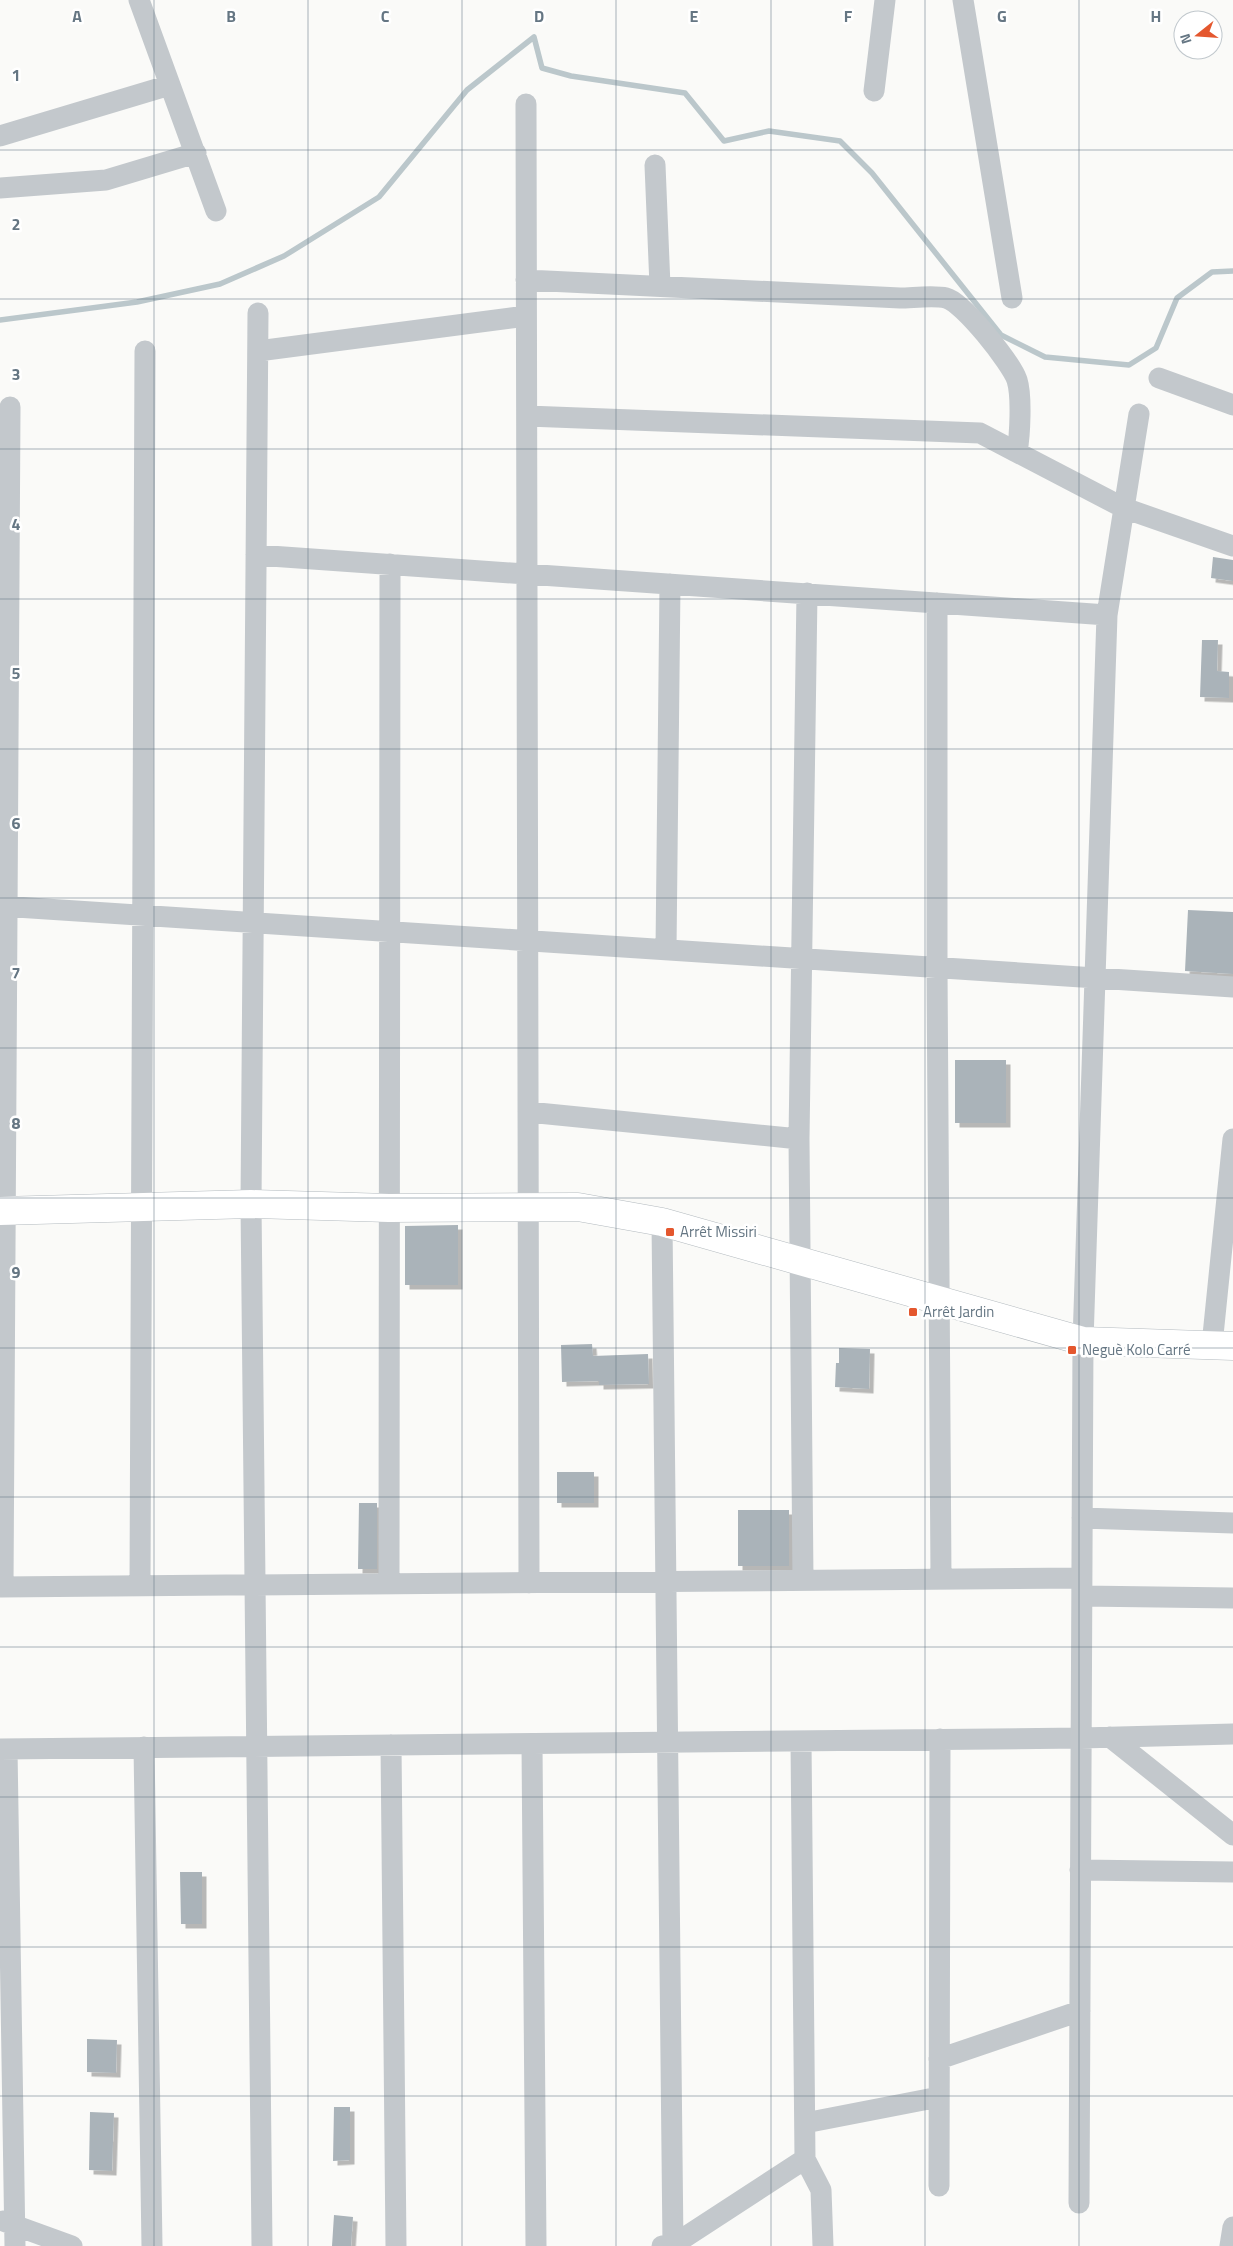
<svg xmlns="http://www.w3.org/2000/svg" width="1233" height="2246" viewBox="0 0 1233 2246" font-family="'Titillium Web',sans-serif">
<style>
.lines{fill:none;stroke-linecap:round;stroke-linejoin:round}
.stream{stroke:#bbc7cb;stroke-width:5.5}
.building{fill:#aab3b9;filter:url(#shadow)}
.secondary-casing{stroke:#b3babf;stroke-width:29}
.street{stroke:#c3c8cc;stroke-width:21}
.secondary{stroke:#fff;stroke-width:28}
.grid{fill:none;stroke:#657683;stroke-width:1;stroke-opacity:0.55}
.poi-dot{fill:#e4572e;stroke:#fff;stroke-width:2}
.labels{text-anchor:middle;stroke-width:5;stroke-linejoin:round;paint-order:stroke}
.poi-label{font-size:15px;fill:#657683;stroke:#fff;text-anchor:start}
.grid-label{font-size:16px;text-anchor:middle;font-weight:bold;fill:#657683;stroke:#fff;stroke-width:5;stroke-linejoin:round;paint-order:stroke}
</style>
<defs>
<filter id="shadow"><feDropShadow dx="4.5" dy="4.5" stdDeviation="0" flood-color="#0004"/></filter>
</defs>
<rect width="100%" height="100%" fill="#fafaf8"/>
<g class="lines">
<path class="stream" d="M0,320L137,302L220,284L284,256L379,197L467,90L534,37L542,68L571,76L685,93L724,141L769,131L840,141L872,173L1001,335L1045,357L1129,365L1156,348L1177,298L1212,272L1233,271"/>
</g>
<path class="building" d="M1213,557L1233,560V581L1211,578Z
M1202,640H1218L1217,671L1229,672V698L1200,697Z
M1188,910L1233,912V974L1185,971Z
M955,1060H1006V1123H955Z
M458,1225V1285H405V1226Z
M592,1344L593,1356L648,1354L649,1384L599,1385V1381L562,1382L561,1345Z
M839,1348L870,1349L869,1389L835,1387L836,1363H839Z
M557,1472H594V1503H557Z
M359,1503H377V1569H358Z
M738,1510H789V1566H738Z
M180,1872H202V1924H181Z
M87,2039L117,2040L116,2073L87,2072Z
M334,2107H350V2160L333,2161Z
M90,2112L114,2113L112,2171L89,2170Z
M334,2215L353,2217L351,2246H332Z"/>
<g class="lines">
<defs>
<path id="secondary" d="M0,1211L251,1204L389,1208L578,1207L662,1222L1083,1341L1233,1346"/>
</defs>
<use href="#secondary" class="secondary-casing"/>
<path class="street" d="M139,0L216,211
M963,0L1012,298
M874,91L885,0
M526,104L529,1583
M0,136L170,85
M655,165L660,286
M0,188L106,180L196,153
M526,280L900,298C912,298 934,295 946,298C963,302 1011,363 1017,380C1022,396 1020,435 1017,452
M258,313L251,1204L262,2246
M258,351L526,316
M1159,378L1233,405
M527,416L980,433L1124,508L1233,546
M256,555L1107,615
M937,603V968L941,1579
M0,906L1233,987
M666,950L670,584
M528,1112L799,1139
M662,1222L673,2246
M1212,1345L1233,1139
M1082,1518L1233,1523
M803,1580L799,1139L807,593
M389,1584L390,564
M140,1586L145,351
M0,1587L1082,1578
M3,1587L10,407
M1082,1596L1233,1598
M1110,1737L1233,1835
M801,1741L805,2159L821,2190L823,2246
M532,1744L536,2246
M391,1745L396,2246
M144,1747L152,2246
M0,1749L1081,1738L1233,1734
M7,1749L15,2246
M1080,1870L1233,1872
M939,2059L1080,2011
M805,2123L939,2097
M939,2186L940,1739
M1079,2203L1083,1341L1107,615L1139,414
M3,2221L72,2246
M662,2246L673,2245L805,2159
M1230,2246L1233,2227"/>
<use href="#secondary" class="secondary"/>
</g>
<path class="grid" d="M154,0V2246M308,0V2246M462,0V2246M616,0V2246M771,0V2246M925,0V2246M1079,0V2246M0,150H1233M0,299H1233M0,449H1233M0,599H1233M0,749H1233M0,898H1233M0,1048H1233M0,1198H1233M0,1348H1233M0,1497H1233M0,1647H1233M0,1797H1233M0,1947H1233M0,2096H1233"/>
<g class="poi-dot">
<rect x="665" y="1227" width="10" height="10" rx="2.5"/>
<rect x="908" y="1307" width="10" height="10" rx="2.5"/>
<rect x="1067" y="1345" width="10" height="10" rx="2.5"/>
</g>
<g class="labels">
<g class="poi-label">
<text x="680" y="1237">Arrêt Missiri</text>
<text x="923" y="1317">Arrêt Jardin</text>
<text x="1082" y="1355">Neguè Kolo Carré</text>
</g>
</g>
<g class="grid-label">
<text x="77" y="22">A</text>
<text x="231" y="22">B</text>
<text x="385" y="22">C</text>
<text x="539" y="22">D</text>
<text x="694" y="22">E</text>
<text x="848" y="22">F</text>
<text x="1002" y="22">G</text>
<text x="1156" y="22">H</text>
<text x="16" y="81">1</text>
<text x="16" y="230">2</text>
<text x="16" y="380">3</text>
<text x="16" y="530">4</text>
<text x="16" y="679">5</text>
<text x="16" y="829">6</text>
<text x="16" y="979">7</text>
<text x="16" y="1129">8</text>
<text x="16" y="1278">9</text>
</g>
<g transform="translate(1198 35) rotate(253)"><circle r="24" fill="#ffffff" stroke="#c1c8cd"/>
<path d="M0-4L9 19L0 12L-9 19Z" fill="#e4572e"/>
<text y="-8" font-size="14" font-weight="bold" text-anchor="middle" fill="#657683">N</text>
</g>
</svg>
